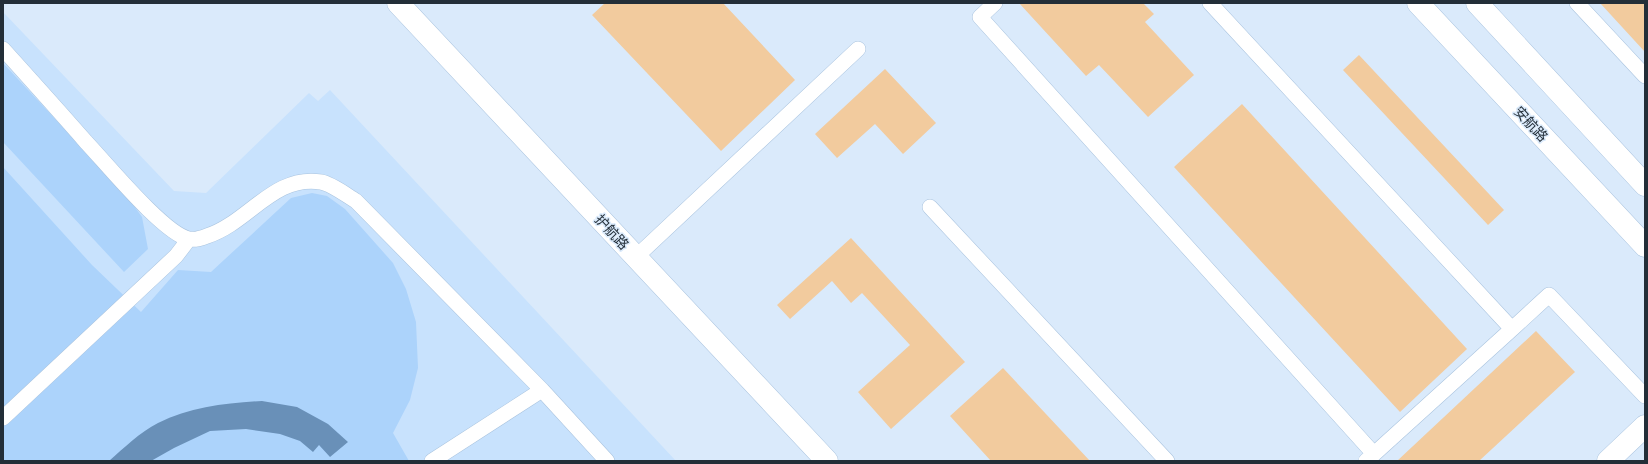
<svg xmlns="http://www.w3.org/2000/svg" width="1648" height="464" viewBox="0 0 1648 464" font-family="'Roboto Condensed','Noto Sans SC',sans-serif">
<style>
.built{fill:#c8e2fd}
.green{fill:#acd3fb}
.water{fill:#6990b8}
.building{fill:#f2cb9e}
.lines{fill:none;stroke-linecap:round;stroke-linejoin:round}
.service-casing{stroke:#aac4df;stroke-width:16}
.minor-casing{stroke:#aac4df;stroke-width:23}
.tertiary-casing{stroke:#aac4df;stroke-width:23}
.service{stroke:#fff;stroke-width:15}
.minor{stroke:#fff;stroke-width:22}
.tertiary{stroke:#fff;stroke-width:22}
.labels{text-anchor:middle;stroke-width:3;stroke-linejoin:round;paint-order:stroke}
.street-label{font-size:14px;fill:#232e38;stroke:#daeafb}
</style>
<rect width="100%" height="100%" fill="#daeafb"/>
<path class="built" d="M3,12L174,191L206,193L309,93L318,101L330,90L676,461H3Z"/>
<path class="green" d="M3,63L126,195L142,217L148,249L124,272L3,142Z
M3,167L92,265L141,312L178,270L211,272L291,198L312,193L327,196L345,209L393,263L406,289L416,322L418,368L410,400L393,433L409,461H3Z"/>
<path class="water" d="M262,401L297,407L328,424L348,442L330,457L319,445L313,452L300,441L280,434L246,429L210,431L174,448L151,461H109C124,448 140,432 158,423C190,407 226,403 262,401Z"/>
<path class="building" d="M605,3H723L795,80L721,151L592,15Z
M1019,3H1143L1154,14L1145,22L1194,75L1148,117L1099,65L1086,76Z
M1600,3H1645V52Z
M1359,55L1504,210L1488,225L1343,70Z
M885,69L936,123L903,154L875,124L837,158L815,134Z
M1242,104L1467,349L1400,412L1174,167Z
M851,238L965,362L891,429L858,392L910,345L862,293L851,303L832,281L790,319L777,305Z
M1536,331L1575,372L1479,461H1397Z
M1003,368L1090,461H991L950,416Z"/>
<g class="lines">
<defs>
<path id="service" d="M995,3L980,17L1374,454L1366,461
M1210,3L1512,329L1549,295L1645,396
M1577,3L1645,76
M3,49C31,80 59,111 86,142C106,163 164,234 189,239C194,240 202,238 207,236C248,223 274,174 321,182C332,184 346,195 356,201L542,390L607,461
M930,207L1167,461
M636,257L858,49
M3,418L176,256L189,239
M1374,454L1512,329
M432,461L542,390"/>
<path id="minor" d="M398,3L827,461
M1608,461L1645,426"/>
<path id="tertiary" d="M1418,3L1645,246
M1477,3L1645,185"/>
</defs>
<use href="#service" class="service-casing"/>
<use href="#minor" class="minor-casing"/>
<use href="#tertiary" class="tertiary-casing"/>
<use href="#service" class="service"/>
<use href="#minor" class="minor"/>
<use href="#tertiary" class="tertiary"/>
</g>
<g class="labels">
<g class="street-label">
<text transform="translate(1531 124) rotate(47)" y="5">安航路</text>
<text transform="translate(612 232) rotate(47)" y="5">护航路</text>
</g>
</g>
<rect width="1648" height="464" fill="none" stroke="#232e38" stroke-width="8"/>
</svg>
